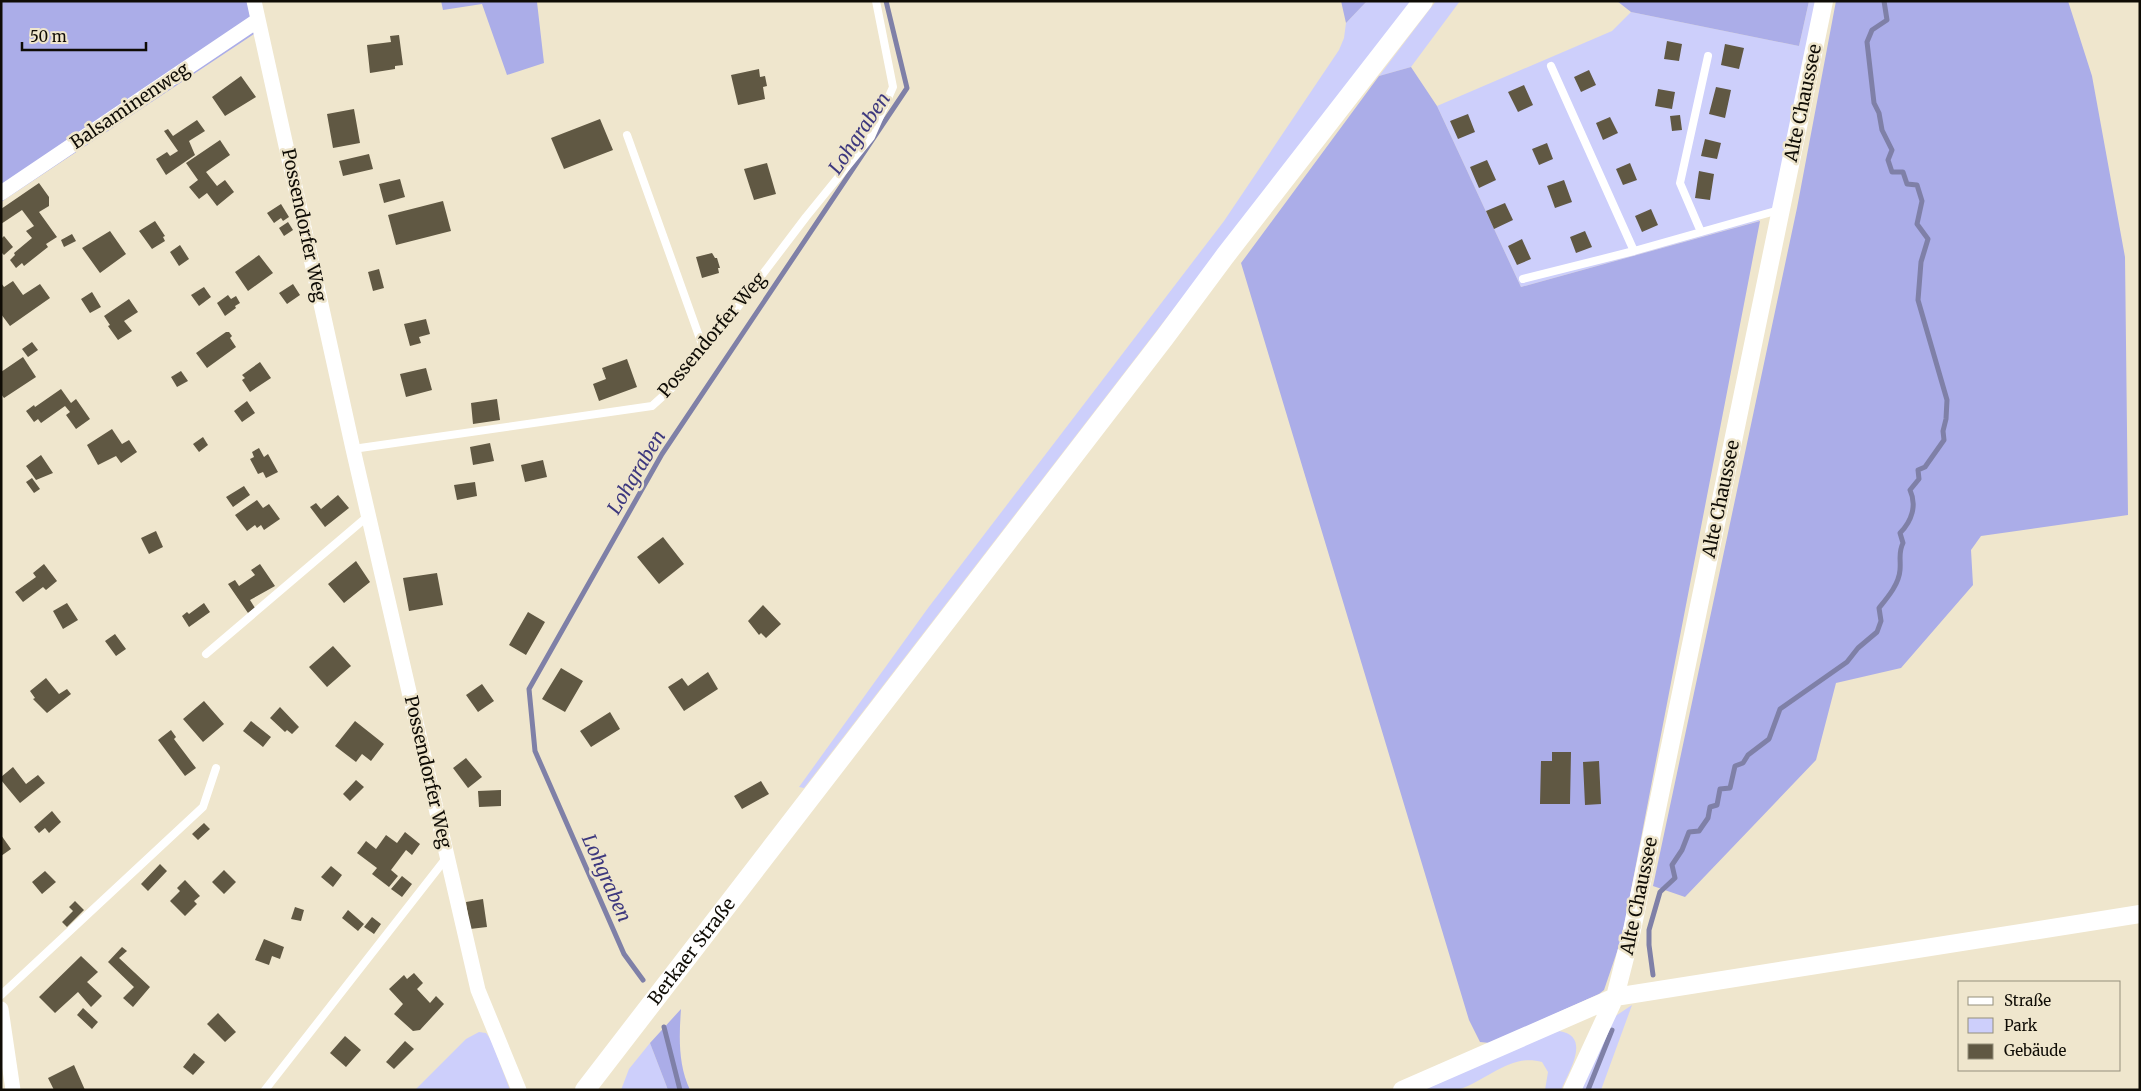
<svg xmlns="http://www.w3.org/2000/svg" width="2141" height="1091" viewBox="0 0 2141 1091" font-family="Merriweather,serif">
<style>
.green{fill:#cdcffb}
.forest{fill:#abade8}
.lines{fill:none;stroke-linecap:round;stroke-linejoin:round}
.stream{stroke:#7f80a7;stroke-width:5}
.building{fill:#605843}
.service{stroke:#fff;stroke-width:8}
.minor{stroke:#fff;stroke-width:15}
.tertiary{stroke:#fff;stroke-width:18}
.secondary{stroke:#fff;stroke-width:20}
.labels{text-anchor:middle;stroke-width:5;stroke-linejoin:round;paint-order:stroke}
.street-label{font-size:18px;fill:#0f0c05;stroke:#efe6cd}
.water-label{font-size:19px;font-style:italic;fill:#3d387e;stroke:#efe6cd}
</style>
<rect width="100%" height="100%" fill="#efe6cd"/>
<path class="green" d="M1367,1H1411L804,788L799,787L928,608L1224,221L1339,50L1344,38L1346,23Z
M1436,1H1460L1411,67L1379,76Z
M1809,1H1816L1775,208L1762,211L1759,221L1521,287L1437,106L1612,31L1631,12L1799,46Z
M1632,1005L1601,1090H1581L1614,1017Z
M1559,1031C1592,1036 1569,1071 1561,1090H1545L1548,1072L1542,1062C1511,1053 1488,1080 1460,1089C1450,1091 1435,1090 1424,1090L1534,1039Z
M479,1032L486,1033L491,1040L510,1090H415L466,1039Z
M650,1043L668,1090H621L629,1069Z"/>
<path class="forest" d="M1,1H247L254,34L1,202Z
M441,1H540L537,2L544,63L507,75L482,4L443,10Z
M1341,1H1367L1346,23Z
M1617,1H1809L1799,46L1631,12Z
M1836,1H2068L2092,76L2125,257L2128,515L1981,536L1971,550L1973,585L1901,668L1836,683L1816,760L1685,897L1653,886L1797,208Z
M1411,67L1437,106L1521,287L1760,221L1622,937L1604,990L1599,994L1490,1043L1480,1042L1469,1020L1241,263L1379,76Z
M681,1009C679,1037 678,1064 690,1090H668L650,1043Z"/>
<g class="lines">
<path class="stream" d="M1653,975L1649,945V930L1660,892L1675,878L1672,865L1682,850L1689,832L1699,831L1708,818L1710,807L1717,805L1720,789L1730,788L1735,766L1743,763L1748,755L1769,739L1780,709L1847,662L1858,648L1877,632L1881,621L1879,608C1888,597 1899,584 1900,570C1901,559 1898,553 1903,543L1900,533C1912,521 1917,505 1910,490L1919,479L1918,470L1925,467L1944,440L1943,431L1946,419L1947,400L1918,300L1921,262L1928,239L1917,224L1922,201L1917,185L1907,184L1903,172H1892L1888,160L1892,150L1882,130L1879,113L1874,103L1867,42L1872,30L1887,20L1884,1
M643,980L624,954L535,751L529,689L662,454L907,88L886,1
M664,1027L680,1090
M1588,1090L1612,1030"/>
</g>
<path class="building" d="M399,35L403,65L395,66V69L370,73L367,45L391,42L390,36Z
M1667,41L1682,44L1679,61L1664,59Z
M1725,44L1744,48L1739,69L1721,65Z
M759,69L760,77L765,76L767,86L763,87L765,99L738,105L731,75Z
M1589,70L1596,85L1581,92L1574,77Z
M241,76L256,97L225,116L212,97Z
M1524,85L1533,105L1518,112L1508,92Z
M1716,87L1731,90L1725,118L1709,114Z
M1658,89L1675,92L1672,109L1655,106Z
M354,109L360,143L333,148L327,114Z
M1468,114L1475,132L1458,139L1450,121Z
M1680,115L1682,130L1672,131L1670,116Z
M1610,117L1618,133L1603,140L1596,123Z
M600,119L613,150L564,169L551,138Z
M197,120L205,131L189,141L195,155L166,175L156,159L167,152L170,156L178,151L164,131L168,129L173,136Z
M1705,139L1721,143L1717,159L1701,156Z
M220,140L230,155L206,172L217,186L225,180L234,192L217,206L207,193L199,199L189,187L198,180L186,163Z
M1547,143L1553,159L1539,165L1532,149Z
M369,154L373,169L343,176L339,161Z
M1487,160L1496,180L1479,188L1470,167Z
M767,163L776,194L754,200L744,169Z
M1630,163L1637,180L1623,185L1616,169Z
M1699,171L1714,174L1710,200L1695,198Z
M400,179L405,197L384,203L379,184Z
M1564,180L1572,202L1555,208L1547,186Z
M39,183L49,197V206L39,212L57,237L46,244L48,247L24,266L22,263L16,268L10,260L15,255L14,253L32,238L26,231L34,226L22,210L1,224V209Z
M443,201L451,231L396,245L388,215Z
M1505,203L1513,220L1494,229L1486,211Z
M281,204L289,217L283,221L281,218L274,223L267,213Z
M1651,209L1658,225L1642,232L1635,216Z
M155,221L165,236L163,237L165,241L152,249L139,231Z
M288,222L293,230L284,236L279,228Z
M110,231L126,254L100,273L82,248Z
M1585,231L1592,247L1576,253L1570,237Z
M72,234L76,241L64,247L61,240Z
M4,236L13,247L4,255L1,252V239Z
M1522,239L1531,259L1517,265L1508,246Z
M180,245L189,259L179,266L170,252Z
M712,253L715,258H717L720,268H718L719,273L702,278L696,257Z
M259,255L273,273L248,291L235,272Z
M379,269L384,288L373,291L368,272Z
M13,281L23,295L40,284L50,298L10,326L1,314V283L4,287Z
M293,284L300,295L287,304L279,293Z
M204,287L211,297L199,306L191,295Z
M92,292L101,307L90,313L81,299Z
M228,295L231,299L236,296L240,303L235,306L236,308L225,316L217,303Z
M129,299L138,312L124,321L132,331L118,340L108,326L110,325L104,316Z
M426,319L430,334L419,337L421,343L410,346L404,324Z
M226,332H229L232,336L230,338L236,347L207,368L196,353Z
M32,342L38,350L28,357L22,349Z
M23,357L36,377L4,398L1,394V372Z
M627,359L637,387L599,401L593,384L606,379L602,368Z
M260,362L271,378L250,392L242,380L245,378L242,375Z
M426,368L432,390L406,397L400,374Z
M181,371L188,381L177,387L171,377Z
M61,389L71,403L76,399L90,419L76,429L66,415L70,412L65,406L41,423L38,419L34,422L26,411L34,405L35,407Z
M497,399L500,420L473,424L471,403Z
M247,401L255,413L242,422L234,411Z
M112,429L122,444L129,440L137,452L121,463L116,456L98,465L87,445Z
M203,437L208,445L199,452L193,444Z
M490,443L494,461L473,465L470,447Z
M259,448L264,457L268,454L278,472L266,478L263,472L258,474L250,459L254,457L252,452Z
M41,455L53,473L36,480L26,466Z
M543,460L547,477L525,482L521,465Z
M32,478L40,489L34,493L26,482Z
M475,482L477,496L457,500L454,485Z
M244,486L250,495L233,507L226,497Z
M338,495L349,508L325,527L310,507L316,503L321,509Z
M257,500L263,508L269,504L280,519L264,530L261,525L257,528L255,525L247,531L235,515Z
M156,531L163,547L149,554L141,538Z
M663,537L684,564L659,584L637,557Z
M356,561L370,582L344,603L328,584Z
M44,564L57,581L46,590L43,587L23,602L15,592L36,577L33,573Z
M260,564L275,586L250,600L255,608L248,613L228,584L235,580L239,586L255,575L251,570Z
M437,573L443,605L409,611L403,578Z
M67,603L78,620L63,629L53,611Z
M204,603L210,612L189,627L182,616L187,612L189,614Z
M763,605L781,624L766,638L761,633L759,635L748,621Z
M528,612L545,622L526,655L509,645Z
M115,634L126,649L116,656L105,641Z
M333,646L351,666L327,687L309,667Z
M561,668L583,681L565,712L542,699Z
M708,672L718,689L684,711L668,687L682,678L688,686Z
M46,678L59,694L67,689L71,694L47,713L33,699L35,698L30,691Z
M482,684L494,701L478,712L466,695Z
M204,701L224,724L203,742L183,719Z
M280,707L299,727L292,734L287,730L285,732L270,718Z
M610,712L620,729L591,747L580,731Z
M251,721L271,737L263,747L243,731Z
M355,721L384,744L371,761L362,754L356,762L335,746Z
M171,730L176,737L174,739L196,768L185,776L158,740Z
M1552,752H1571L1570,804H1540L1541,761H1552Z
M466,758L482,777L468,788L453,768Z
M1599,761L1601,804L1585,805L1583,762Z
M13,767L26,784L38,775L45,783L20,803L1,780V777Z
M356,780L364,787L350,801L343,794Z
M761,781L769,794L742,809L734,796Z
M501,790V806L479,807L478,791Z
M52,811L61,822L49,833L45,828L39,833L34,827Z
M204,823L210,829L198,840L192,834Z
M405,832L420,844L412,855L406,850L391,870L398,876L389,887L372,874L377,868L357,853L366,841L376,849L386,835L397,843Z
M1,835L11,849L1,856Z
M160,864L167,871L148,891L141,884Z
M331,866L342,875L333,887L321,877Z
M224,870L236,882L224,894L212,882Z
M45,871L56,882L42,894L32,882Z
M402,876L412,884L402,897L391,889Z
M185,880L200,896L194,901L197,904L185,916L170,901L180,891L177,888Z
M483,899L487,927L470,929L466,902Z
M75,901L84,910L67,927L62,922L73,911L69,907Z
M295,907L304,910L301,921L291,919Z
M348,910L364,924L358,931L342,918Z
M372,917L381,924L374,934L364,927Z
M264,939L284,947L280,959L272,956L269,965L255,960Z
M122,947L127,951L119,958L150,987L133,1007L123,998L134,987L108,962Z
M81,956L98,972L87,982L102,996L91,1007L78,992L55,1013L39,997Z
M414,973L423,983L417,989L430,1003L436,996L444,1004L420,1030L413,1031L394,1014L403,1004L389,989L404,975L407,979Z
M83,1008L98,1022L92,1029L77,1015Z
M218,1013L236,1032L225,1042L207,1024Z
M345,1036L361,1050L346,1067L330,1053Z
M405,1041L414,1049L394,1069L386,1062Z
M194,1053L205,1062L193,1075L183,1067Z
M74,1065L85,1090H54L48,1078Z"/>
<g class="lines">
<path class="service" d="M1551,66L1634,251
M627,135L704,350
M1701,232L1680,183L1708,56
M1523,279L1634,251L1779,210
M353,449L652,406L673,387L718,333L806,217L871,137L893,87L876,1
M206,654L368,516
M1,995L203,807L216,768
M265,1090L447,857"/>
<path class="minor" d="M254,1L353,449L478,990L519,1090
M1,193L258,20
M1,1009L13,1090"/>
<path class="tertiary" d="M1402,1090L1615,997L2140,914
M1572,1090L1615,997L1632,930L1824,1"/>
<path class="secondary" id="s1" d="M585,1090L1165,337L1225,256L1423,1"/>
</g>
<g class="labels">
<g class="street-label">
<text transform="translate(1803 103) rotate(-78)" y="6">Alte Chaussee</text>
<text transform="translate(130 106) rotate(-34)" y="6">Balsaminenweg</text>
<text transform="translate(304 225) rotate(78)" y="6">Possendorfer Weg</text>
<text transform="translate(712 335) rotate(-50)" y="6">Possendorfer Weg</text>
<text transform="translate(1721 499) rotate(-78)" y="6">Alte Chaussee</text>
<text transform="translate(428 772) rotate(77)" y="6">Possendorfer Weg</text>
<text transform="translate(1639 896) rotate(-78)" y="6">Alte Chaussee</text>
<text dy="6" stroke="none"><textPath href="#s1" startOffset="175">Berkaer Straße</textPath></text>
</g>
<g class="water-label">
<text transform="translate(859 133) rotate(-56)" y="7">Lohgraben</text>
<text transform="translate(636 472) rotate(-59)" y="7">Lohgraben</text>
<text transform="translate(607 878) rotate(66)" y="7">Lohgraben</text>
</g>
</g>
<rect width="2141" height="1091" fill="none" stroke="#0f0c05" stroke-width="5"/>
<rect x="1958" y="981" width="162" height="90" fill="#efe6cd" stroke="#958f7d"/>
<rect x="1968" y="997" width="25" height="8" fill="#ffffff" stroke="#958f7d"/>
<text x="2004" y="1006" font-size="15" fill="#0f0c05">Straße</text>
<rect x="1968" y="1018" width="25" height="15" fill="#cdcffb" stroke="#958f7d"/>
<text x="2004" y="1031" font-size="15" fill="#0f0c05">Park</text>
<rect x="1968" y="1044" width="25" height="15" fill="#605843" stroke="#958f7d"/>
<text x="2004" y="1056" font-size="15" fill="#0f0c05">Gebäude</text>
<path d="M22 42v8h124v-8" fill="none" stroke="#0f0c05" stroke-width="2.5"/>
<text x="30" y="42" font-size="15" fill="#0f0c05" stroke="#efe6cd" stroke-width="4" paint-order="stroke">50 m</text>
</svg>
